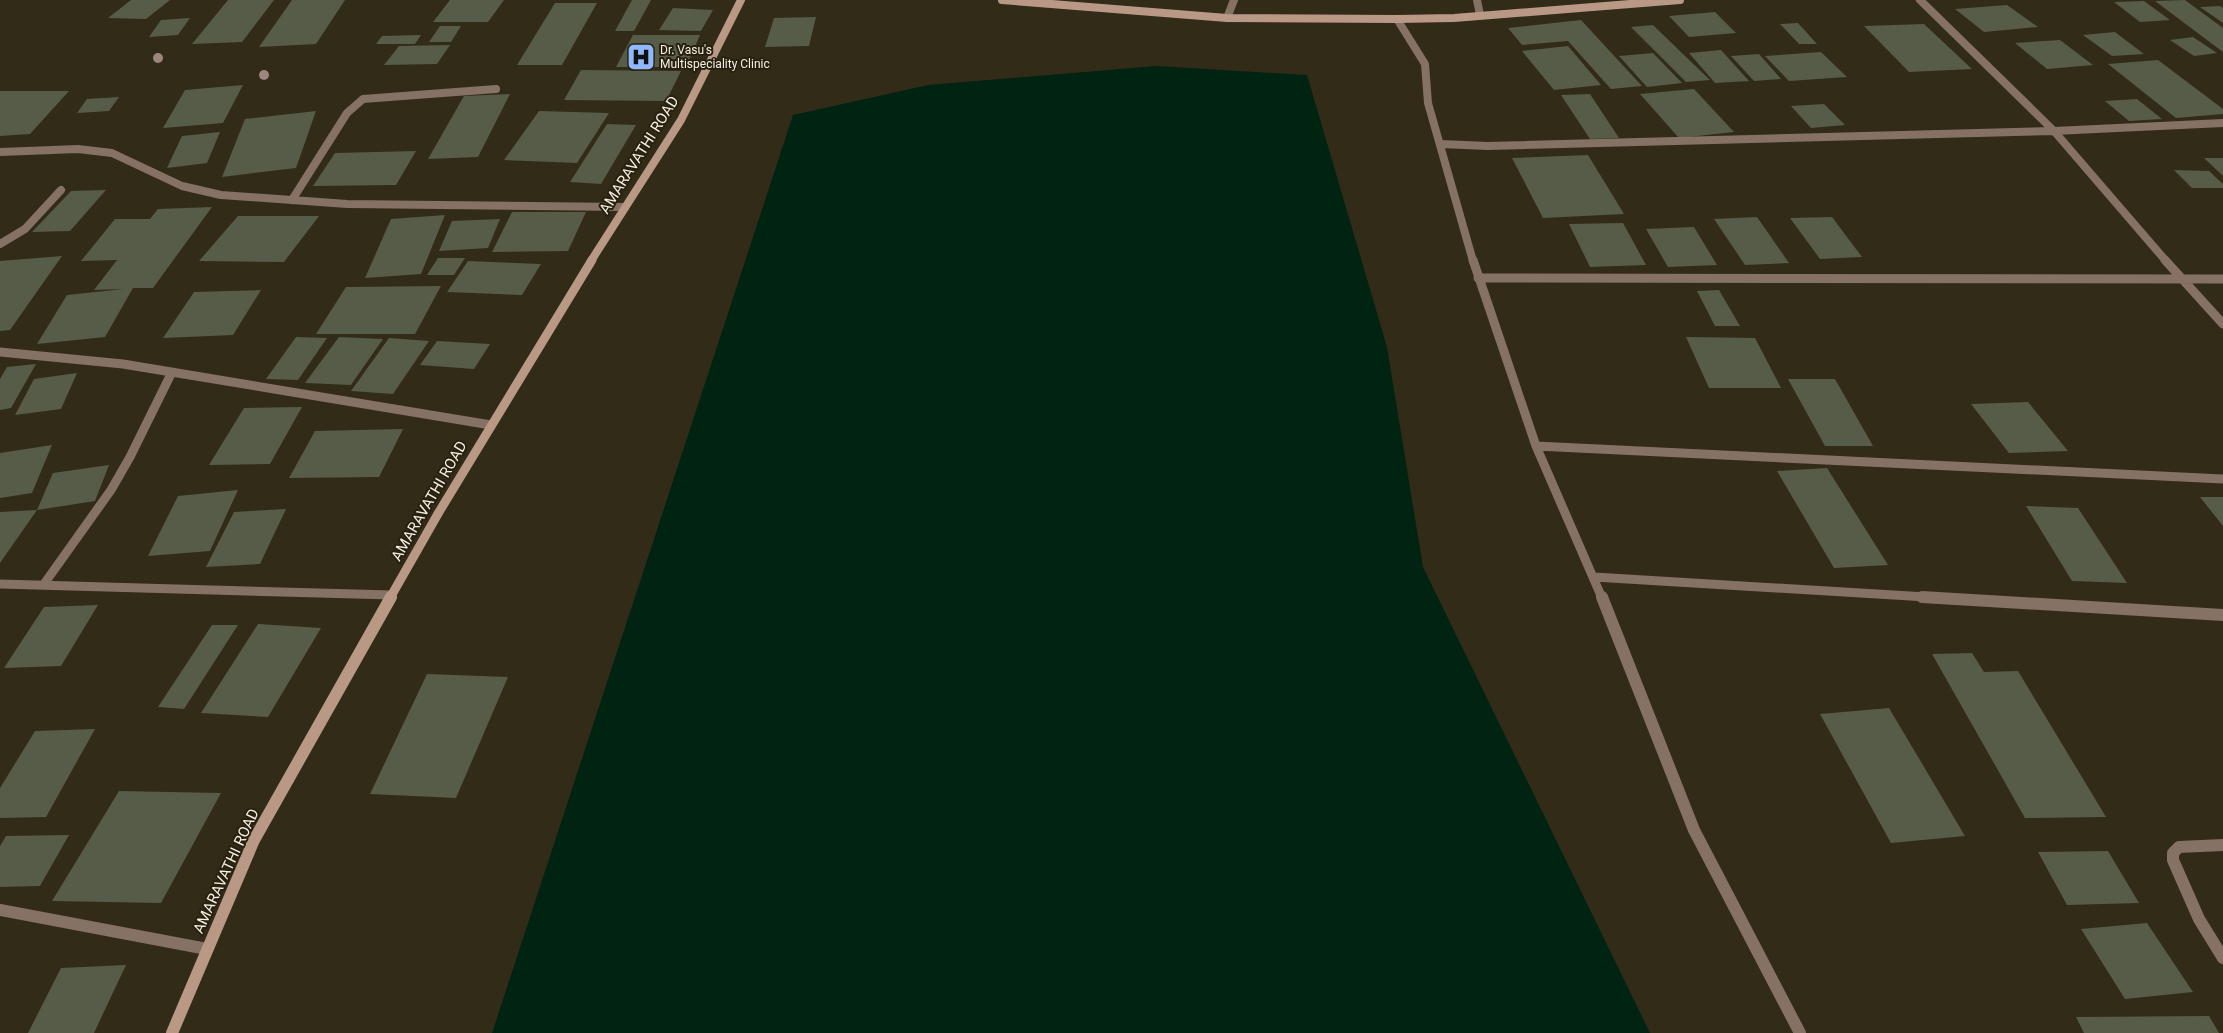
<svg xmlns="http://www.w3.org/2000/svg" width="2223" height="1033" viewBox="0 0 2223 1033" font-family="Roboto,sans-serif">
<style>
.water{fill:#002411}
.building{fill:#565c48}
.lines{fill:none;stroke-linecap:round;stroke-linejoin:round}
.minor-far2{stroke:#867165;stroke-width:8}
.minor-far1{stroke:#867165;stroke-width:9}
.minor{stroke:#867165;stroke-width:12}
.secondary-far2{stroke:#b99985;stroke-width:8}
.secondary-far1{stroke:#b99985;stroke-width:9}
.secondary{stroke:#b99985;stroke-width:12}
.tree{fill:#9d867e}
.labels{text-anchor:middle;stroke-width:4;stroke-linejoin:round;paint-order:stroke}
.far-poi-label{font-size:12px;fill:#f4efe3;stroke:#28210f;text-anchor:start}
.street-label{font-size:15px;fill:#f4efe3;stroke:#28210f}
</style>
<rect width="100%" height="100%" fill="#322b18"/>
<path class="water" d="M1156,66L1307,75L1387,347L1423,567L1650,1033H492L793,115L928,85Z"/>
<path class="building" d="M131,0H170L146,19L108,18Z
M228,0H274L242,42L192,44Z
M292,0H345L316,44L259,47Z
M450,0H504L488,22H433Z
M632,0H651L634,31H615Z
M2185,0L2223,28V52L2155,1Z
M2144,1L2170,20L2140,22L2114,2Z
M555,3H597L562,65H517Z
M2007,5L2038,27L1984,32L1955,9Z
M2220,6L2223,8V23L2200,7Z
M673,8L713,10L701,31L659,30Z
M1715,12L1736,33L1689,37L1669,16Z
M816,17L809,46L765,47L774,18Z
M190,18L178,35L149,37L161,20Z
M1581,20L1642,86L1611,89L1568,41L1522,45L1508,28Z
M1798,23L1817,44H1799L1780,24Z
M1924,24L1972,69L1909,72L1864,26Z
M1653,25L1684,55L1710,80L1686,82L1631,27Z
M440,26H461L451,42H429Z
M2115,32L2144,54L2112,56L2083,35Z
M421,35L415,44H376L382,36Z
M633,35H700L686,67H616Z
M2193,37L2217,53L2194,56L2170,40Z
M2060,40L2093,65L2047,69L2015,43Z
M450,45L437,64L384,65L399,46Z
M1568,46L1601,85L1554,90L1522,51Z
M1721,50L1749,81L1715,83L1689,53Z
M1821,52L1847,77L1789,81L1765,56Z
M1653,53L1682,83L1647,87L1619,56Z
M1759,54L1781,79L1754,81L1731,56Z
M2158,60L2223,109V114L2176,118L2108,64Z
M581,70L681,71L666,101L564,100Z
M243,85L223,123L163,128L185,90Z
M1694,89L1734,132L1679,138L1640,94Z
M0,91H69L30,134L0,136Z
M510,94L478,157L428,159L464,96Z
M1590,94L1619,138L1590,139L1561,95Z
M119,97L109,111L77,113L87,99Z
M2137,99L2162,119L2129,121L2105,101Z
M1824,104L1845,125L1811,128L1791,106Z
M316,111L296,168L222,177L245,119Z
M539,111L609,113L577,163L504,160Z
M607,124L636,125L601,184L570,182Z
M220,132L207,163L167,168L182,136Z
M416,151L396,185L313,186L335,153Z
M1588,155L1624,214L1543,218L1512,158Z
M2204,158H2223V176Z
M2174,170L2209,171L2223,184V188H2192Z
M106,190L70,231L32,232L71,191Z
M212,207L153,288H133L105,337L37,344L67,295L124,289L94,290L117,260L81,261L115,219H150L158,209Z
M512,212H586L568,251L492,252Z
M445,215L421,274L365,278L391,219Z
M238,216H319L284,262L199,261Z
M1757,217L1789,263L1745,265L1714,219Z
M1832,217L1862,257L1820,259L1790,218Z
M500,219L488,248L439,251L452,221Z
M1623,223L1646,265L1590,267L1569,224Z
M1694,227L1717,265L1668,267L1646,229Z
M62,256L10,330L0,331V261Z
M438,258H465L454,275H427Z
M468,261L541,264L522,295L447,292Z
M441,286L415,334H316L346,287Z
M261,290L233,335L163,338L194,292Z
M1719,290L1740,326H1715L1697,291Z
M296,337L327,338L298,380L266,379Z
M339,337L383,339L351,385L305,383Z
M1686,337L1755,338L1781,388H1709Z
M389,338L429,341L393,394L351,391Z
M437,341L490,344L474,369L420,365Z
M36,364L11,408L0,410V379L7,367Z
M77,373L61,409L15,415L34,379Z
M1788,379H1835L1873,446H1825Z
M2028,402L2068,451L2009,453L1971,404Z
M302,407L270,464L209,465L244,408Z
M403,429L379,477L289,478L315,431Z
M52,445L32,493L0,498V453Z
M109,465L95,501L37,510L53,473Z
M1827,468L1888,565L1834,568L1777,471Z
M238,490L210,551L148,556L178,496Z
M2200,497H2223V526Z
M2026,506L2078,508L2127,583L2072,581Z
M286,509L260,564L206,567L234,512Z
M37,510L0,563V512Z
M98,605L61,666L4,668L44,607Z
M258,624L321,628L268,717L201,713Z
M212,625H238L184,709L158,707Z
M1972,653L1984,672L2018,671L2106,817L2025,818L1932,654Z
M427,674L508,677L456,798L370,794Z
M1889,708L1965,836L1891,843L1820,714Z
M95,729L46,817L0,818V788L35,731Z
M119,791L221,793L161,903L52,901Z
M69,835L40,886L0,887V846L6,836Z
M2108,851L2139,903L2067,905L2038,852Z
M2147,923L2193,992L2125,999L2081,929Z
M126,965L94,1033H28L61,968Z
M2209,1016L2219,1033H2084L2076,1017Z"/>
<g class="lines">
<path class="minor-far2" d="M1477,0L1480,15
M1920,0L2054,131L2166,261
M1227,18L1234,0
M1397,19L1425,64L1428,103L1473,261
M1441,144L1488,146L2054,131L2223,123
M0,152L78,149L112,153L182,186L221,195L347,204L625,207
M292,200L347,113L363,99L496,89
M0,244L25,229L61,190"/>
<path class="minor-far1" d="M1473,260L1536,446L1602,598
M2165,260L2223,324
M1478,278L2223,279
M0,352L123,364L491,425
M1536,446L2223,479
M1594,577L1943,598
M0,584L392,595
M44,584L111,490L130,457L172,372"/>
<path class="minor" d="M1602,597L1694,830L1800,1033
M1922,597L2223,615
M2223,845L2179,847L2173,853V860L2199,919L2223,958
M0,910L207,949"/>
<path class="secondary-far2" d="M1002,0L1227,18L1397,19L1454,18L1680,0
M591,261L681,120L741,0"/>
<path class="secondary-far1" d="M390,598L439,512L592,260"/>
<path class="secondary" d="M172,1033L254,840L391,597"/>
</g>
<g class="tree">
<circle cx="158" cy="58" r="5"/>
<circle cx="264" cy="75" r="5"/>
</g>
<defs>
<symbol id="hospital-square" viewBox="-11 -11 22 22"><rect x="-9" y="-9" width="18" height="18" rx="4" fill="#90b8fd" stroke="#28210f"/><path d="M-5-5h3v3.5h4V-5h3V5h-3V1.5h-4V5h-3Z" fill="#111"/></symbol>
</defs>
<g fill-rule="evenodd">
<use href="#hospital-square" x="625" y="41" width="32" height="32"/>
</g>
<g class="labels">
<g class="far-poi-label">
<text x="660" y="54">Dr. Vasu's<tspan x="660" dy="14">Multispeciality Clinic</tspan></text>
</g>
<g class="street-label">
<text transform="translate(639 155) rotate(-58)" y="5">AMARAVATHI ROAD</text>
<text transform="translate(429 501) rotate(-60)" y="5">AMARAVATHI ROAD</text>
<text transform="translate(226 871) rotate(-65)" y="5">AMARAVATHI ROAD</text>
</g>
</g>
</svg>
